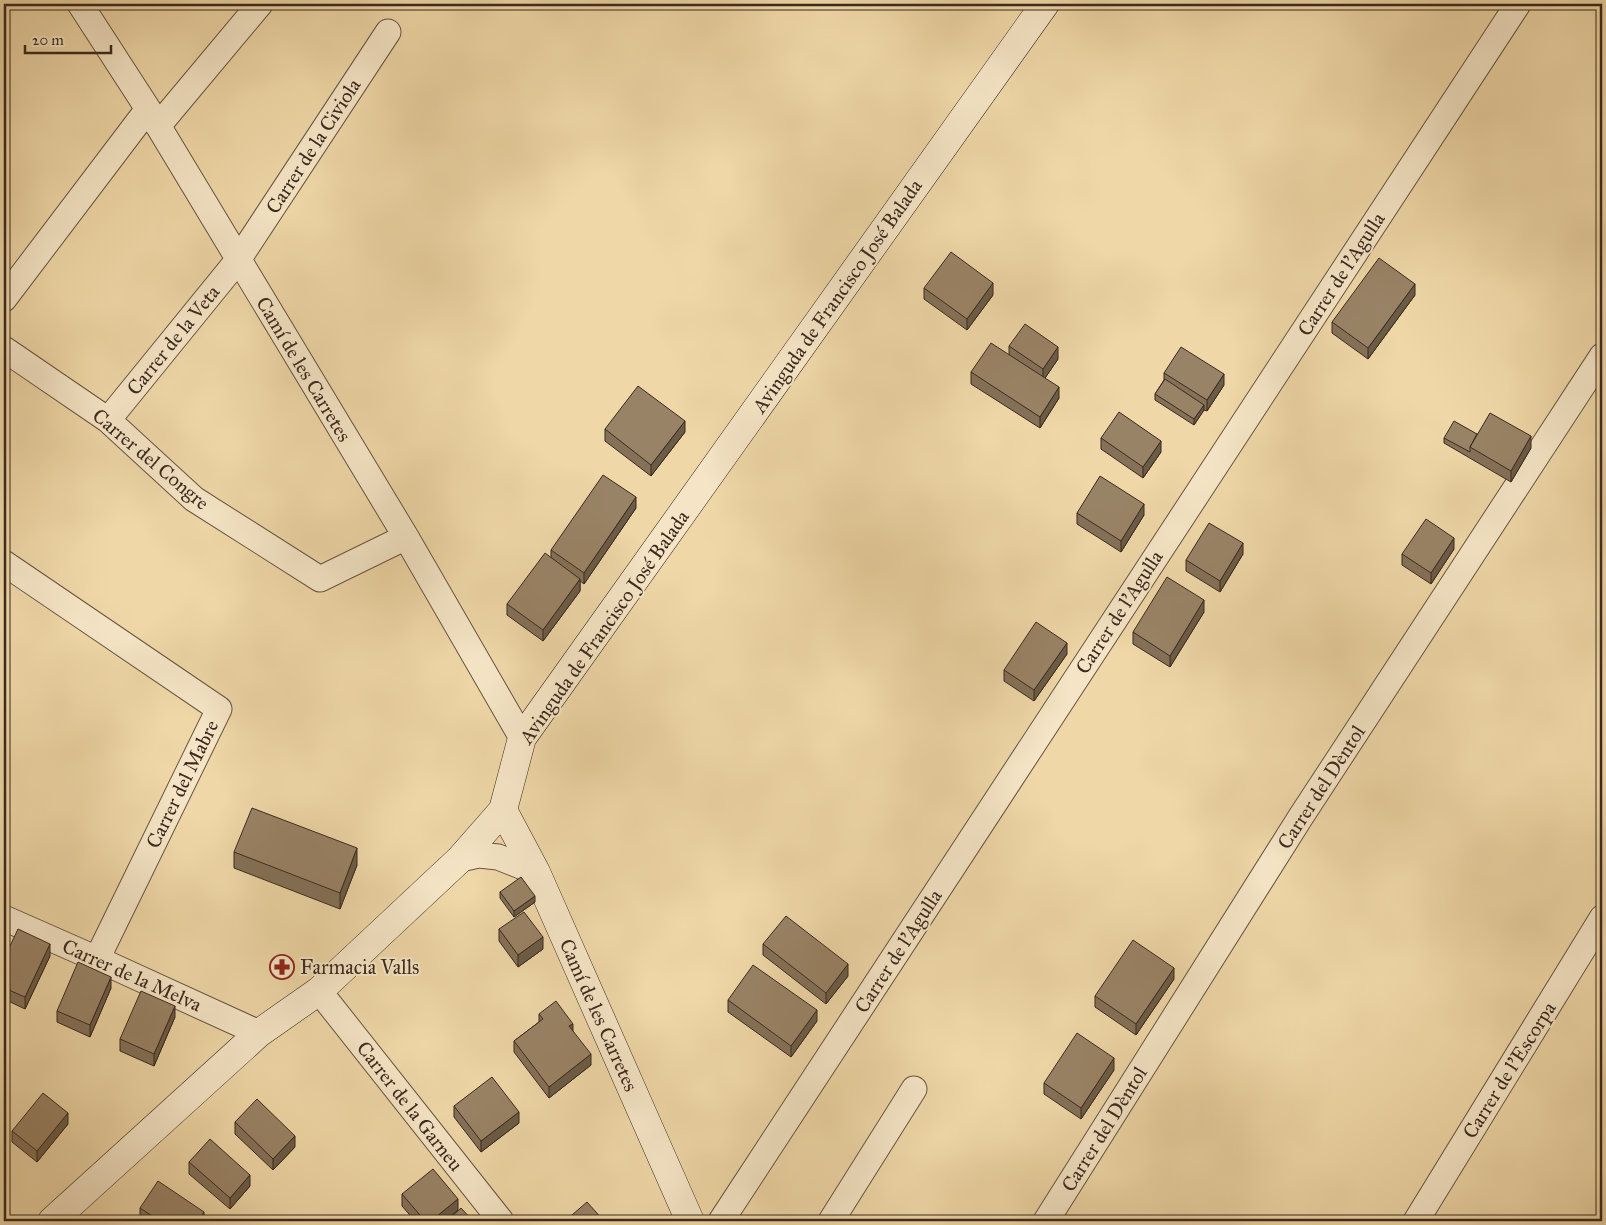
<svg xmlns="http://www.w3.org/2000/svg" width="1606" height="1225" viewBox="0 0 1606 1225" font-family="'IM FELL Great Primer',serif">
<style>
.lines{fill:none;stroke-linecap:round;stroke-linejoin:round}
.street-casing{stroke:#685441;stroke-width:27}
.secondary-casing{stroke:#3b291f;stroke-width:29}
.street{stroke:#f5e5c6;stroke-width:25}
.secondary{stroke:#f5e5c6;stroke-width:28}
.wall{fill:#847158;stroke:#3b291f}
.shaded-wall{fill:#6b5c47;stroke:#3b291f}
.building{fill:#998366;stroke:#3b291f}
.labels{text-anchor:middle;stroke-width:4;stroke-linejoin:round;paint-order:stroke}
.street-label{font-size:20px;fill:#3b291f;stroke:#f5e5c6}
.poi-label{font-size:20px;fill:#3b291f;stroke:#f5e5c6;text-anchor:start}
</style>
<rect width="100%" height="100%" fill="#efd7a7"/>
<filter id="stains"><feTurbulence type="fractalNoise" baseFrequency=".004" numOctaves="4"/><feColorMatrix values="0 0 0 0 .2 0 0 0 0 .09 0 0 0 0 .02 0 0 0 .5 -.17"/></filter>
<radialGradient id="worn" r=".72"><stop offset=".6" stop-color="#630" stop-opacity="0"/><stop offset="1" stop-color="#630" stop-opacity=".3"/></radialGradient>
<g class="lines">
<defs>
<path id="street" d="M80,4L148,109L406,537L522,738
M158,126L260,4
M4,299L148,109
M4,349L108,420L194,499L320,579L406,537
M108,420L238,260L388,32
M4,563L219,709L97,959
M460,859L479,855L498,857L536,872
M4,918L97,959L259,1033
M319,991L501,1221
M721,1221L1518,4
M831,1221L914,1089
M1046,1221L1300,818L1602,356
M1416,1221L1602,918"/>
<path id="secondary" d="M503,810L536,872L690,1221
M52,1221L259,1033L319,991L460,859L503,810L522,738L1045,4"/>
</defs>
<use href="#street" class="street-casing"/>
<use href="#secondary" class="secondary-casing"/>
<use href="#street" class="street"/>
<use href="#secondary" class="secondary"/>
</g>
<path class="wall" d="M924,288L993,295L967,330L924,299Z
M1415,295L1368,359L1332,333V322Z
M1009,346L1058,359L1045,378L1059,398L1040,428L971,384V372L1009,355Z
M1164,373L1224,385L1207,411L1204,410L1194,425L1155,400V394L1164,380Z
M605,429L685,432L651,476L605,441Z
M1477,434L1531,448L1511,482L1444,443V438Z
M1101,438L1161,452L1143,478L1101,449Z
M636,508L584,584L580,581V591L543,641L507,615V604L551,558V550Z
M1077,513L1144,515L1121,552L1077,524Z
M1454,549L1431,584L1402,565V554Z
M1243,554L1220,592L1186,571V560Z
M1204,612L1170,667L1133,644V632Z
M1067,654L1034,701L1004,681V670Z
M234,852L357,865L340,909L234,868Z
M500,892L535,902L514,917L500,898Z
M499,929L543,949L518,967L499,941Z
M763,944L848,976L826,1004L763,955Z
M50,956L25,1009L4,999V959Z
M1174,979L1136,1035L1095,1007V996Z
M111,988L90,1037L57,1022V1011Z
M728,1000L817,1021L791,1057L728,1012Z
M539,1014L573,1031L591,1065L549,1098L514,1052V1041L539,1022Z
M175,1017L154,1066L120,1051V1039Z
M1114,1070L1081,1119L1044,1094V1083Z
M454,1106L519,1123L481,1152L454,1117Z
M235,1122L295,1147L273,1170L235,1134Z
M68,1124L37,1162L12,1142V1131Z
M189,1162L250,1186L230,1209L189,1174Z
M402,1194L458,1210L445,1221H415L402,1206Z
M140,1208L204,1221H144L140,1219Z"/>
<path class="shaded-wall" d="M993,283V295L967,330V319Z
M1415,284V295L1368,359V348Z
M1058,347V359L1043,381V369Z
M1224,374V385L1207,411V400Z
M1059,387V398L1040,428V417Z
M1204,405V410L1194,425V419Z
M685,421V432L651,476V465Z
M1531,436V448L1511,482V471Z
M1161,441V452L1143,478V467Z
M636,497V508L584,584V573Z
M1144,504V515L1121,552V541Z
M1454,538V549L1431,584V573Z
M1243,543V554L1220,592V581Z
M580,579V591L543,641V630Z
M1204,600V612L1170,667V656Z
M1067,643V654L1034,701V690Z
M357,848V865L340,909V893Z
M535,896V902L514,917V911Z
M543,937V949L518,967V955Z
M50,944V956L25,1009V997Z
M848,964V976L826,1004V993Z
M1174,968V979L1136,1035V1024Z
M111,977V988L90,1037V1025Z
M175,1006V1017L154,1066V1054Z
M817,1010V1021L791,1057V1046Z
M573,1024V1035L569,1026Z
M591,1054V1065L549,1098V1087Z
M1114,1058V1070L1081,1119V1108Z
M8,1066V1077L4,1083V1072Z
M519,1112V1123L481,1152V1141Z
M68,1113V1124L37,1162V1151Z
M295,1136V1147L273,1170V1159Z
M250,1175V1186L230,1209V1198Z
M458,1199V1210L445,1221H431Z
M204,1212V1221H198Z"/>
<path class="building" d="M951,252L993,283L967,319L924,288Z
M1379,258L1415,284L1368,348L1332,322Z
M1025,324L1058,347L1043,369L1009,346Z
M991,343L1059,387L1040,417L971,372Z
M1181,347L1224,374L1207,400L1164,373Z
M1165,379L1204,405L1194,419L1155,394Z
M638,386L685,421L651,465L605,429Z
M1119,412L1161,441L1143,467L1101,438Z
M1490,413L1531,436L1511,471L1470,447Z
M1454,421L1477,434L1470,447V452L1444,438Z
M603,475L636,497L584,573L551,550Z
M1100,476L1144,504L1121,541L1077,513Z
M1426,519L1454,538L1431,573L1402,554Z
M1209,523L1243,543L1220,581L1186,560Z
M545,553L580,579L543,630L507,604Z
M1167,577L1204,600L1170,656L1133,632Z
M1036,622L1067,643L1034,690L1004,670Z
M252,808L357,848L340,893L234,852Z
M521,877L535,896L514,911L500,892Z
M524,912L543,937L518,955L499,929Z
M786,916L848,964L826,993L763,944Z
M18,929L50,944L25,997L4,988V959Z
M1133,940L1174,968L1136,1024L1095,996Z
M78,962L111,977L90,1025L57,1011Z
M753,965L817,1010L791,1046L728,1000Z
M141,991L175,1006L154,1054L120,1039Z
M556,1001L573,1024L569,1026L591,1054L549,1087L514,1041L543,1019L539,1014Z
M1077,1033L1114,1058L1081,1108L1044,1083Z
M4,1062L8,1066L4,1072Z
M492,1077L519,1112L481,1141L454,1106Z
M43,1093L68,1113L37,1151L12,1131Z
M257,1099L295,1136L273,1159L235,1122Z
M210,1139L250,1175L230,1198L189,1162Z
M433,1169L458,1199L431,1221H425L402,1194Z
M158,1181L204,1212L198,1221H160L140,1208Z
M587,1202L604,1221H565Z
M461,1208L473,1221H447Z"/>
<defs>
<symbol id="pharmacy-ring" viewBox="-11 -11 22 22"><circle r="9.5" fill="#f5e5c6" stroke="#8f2418" stroke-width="1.5"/><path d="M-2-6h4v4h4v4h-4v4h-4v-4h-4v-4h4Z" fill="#8f2418"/></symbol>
</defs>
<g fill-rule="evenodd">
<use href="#pharmacy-ring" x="268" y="953" width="28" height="28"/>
</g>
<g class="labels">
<g class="street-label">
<text transform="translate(313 146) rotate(-57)" y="7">Carrer de la Civiola</text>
<text transform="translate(1341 274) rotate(-57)" y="7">Carrer de l'Agulla</text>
<text transform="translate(837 296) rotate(-55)" y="7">Avinguda de Francisco José Balada</text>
<text transform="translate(173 340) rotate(-51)" y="7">Carrer de la Veta</text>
<text transform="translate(304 369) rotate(59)" y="7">Camí de les Carretes</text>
<text transform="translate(151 459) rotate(40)" y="7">Carrer del Congre</text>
<text transform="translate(1119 612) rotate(-57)" y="7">Carrer de l'Agulla</text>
<text transform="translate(604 627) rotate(-55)" y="7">Avinguda de Francisco José Balada</text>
<text transform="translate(182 784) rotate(-64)" y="7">Carrer del Mabre</text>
<text transform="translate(1321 787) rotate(-57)" y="7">Carrer del Dèntol</text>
<text transform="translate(898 951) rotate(-57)" y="7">Carrer de l'Agulla</text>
<text transform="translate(132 975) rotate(24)" y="7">Carrer de la Melva</text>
<text transform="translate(599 1015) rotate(66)" y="7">Camí de les Carretes</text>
<text transform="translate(1509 1070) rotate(-58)" y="7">Carrer de l'Escorpa</text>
<text transform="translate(410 1106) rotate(52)" y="7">Carrer de la Garneu</text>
<text transform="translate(1104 1129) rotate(-58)" y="7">Carrer del Dèntol</text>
</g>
<g class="poi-label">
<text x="300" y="974">Farmacia Valls</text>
</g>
</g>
<rect width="1606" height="1225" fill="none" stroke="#efd7a7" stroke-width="20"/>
<rect x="5" y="5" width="1596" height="1215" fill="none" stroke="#3b291f" stroke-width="2.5"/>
<rect x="10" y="10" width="1586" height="1205" fill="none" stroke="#3b291f"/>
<path d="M25 45v8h86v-8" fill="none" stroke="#3b291f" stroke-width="2.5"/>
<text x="32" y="45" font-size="15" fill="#3b291f" stroke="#f5e5c6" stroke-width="4" paint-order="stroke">20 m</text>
<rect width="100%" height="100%" filter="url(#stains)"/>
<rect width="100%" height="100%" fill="url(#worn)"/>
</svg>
